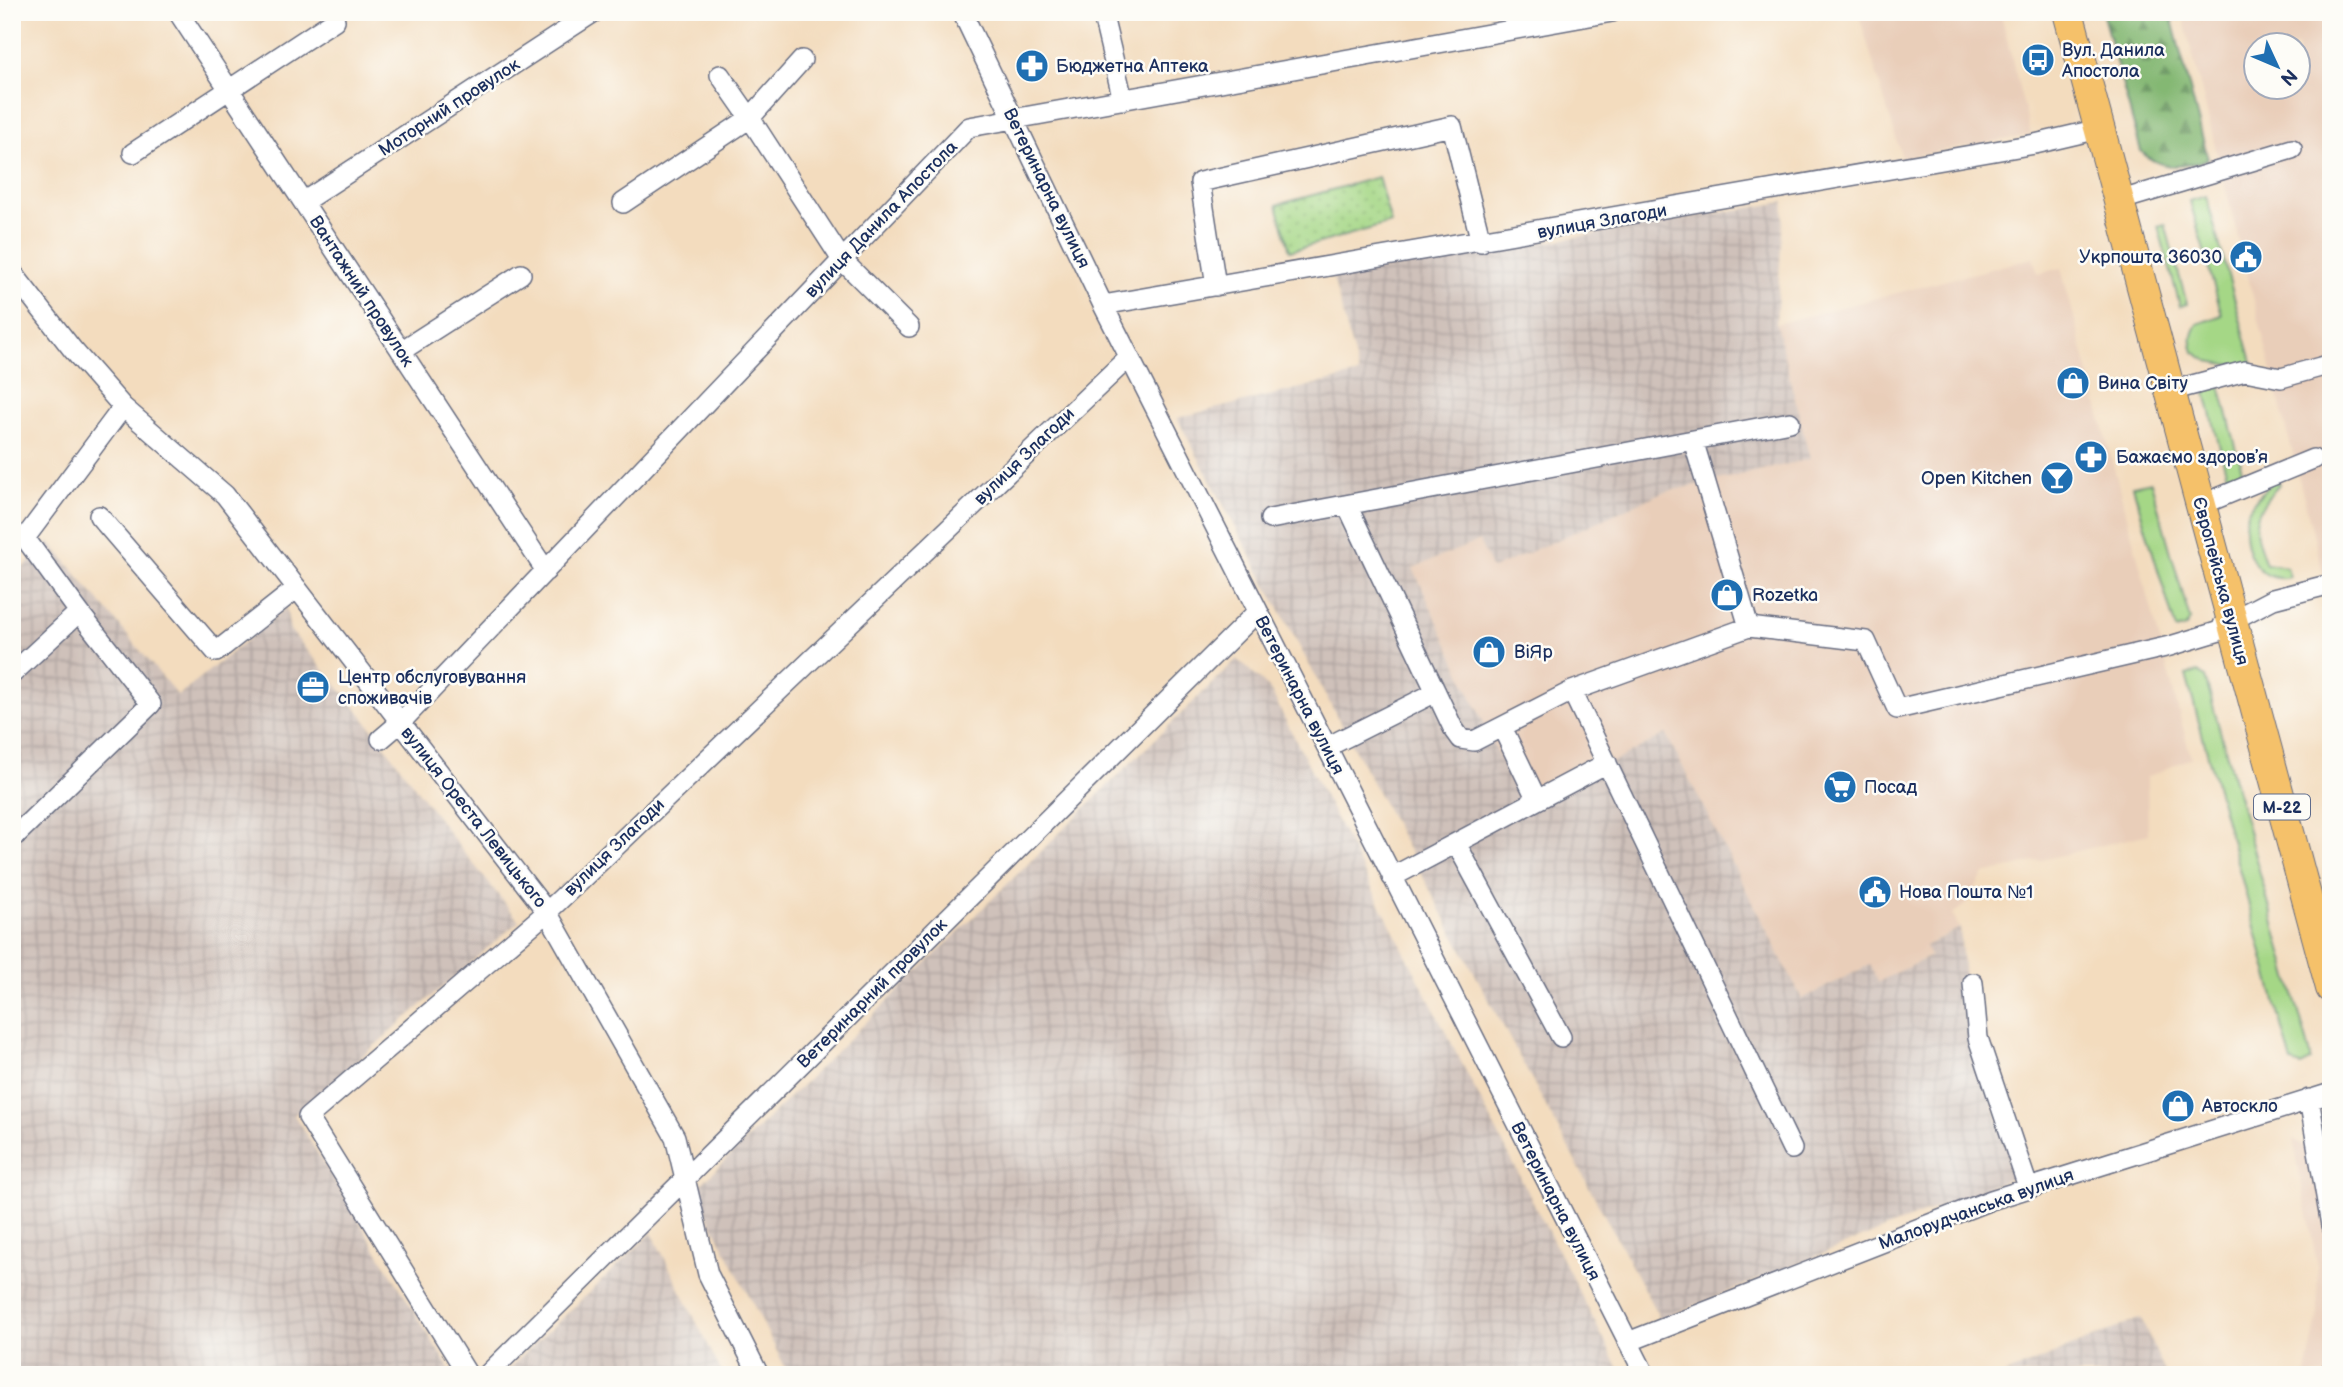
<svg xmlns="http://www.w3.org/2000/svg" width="2343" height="1387" viewBox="0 0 2343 1387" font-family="'Balsamiq Sans',sans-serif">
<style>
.built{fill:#e9ceb9;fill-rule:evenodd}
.industrial{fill:url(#industrial-grid)}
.grass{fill:#a5d786;stroke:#608372;stroke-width:2}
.forest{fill:url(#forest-firs);stroke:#507468;stroke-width:2}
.park{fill:url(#park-dots);stroke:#608372;stroke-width:2}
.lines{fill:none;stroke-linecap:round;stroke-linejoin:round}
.minor-casing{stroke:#676c80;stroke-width:22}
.highway-casing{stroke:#676c80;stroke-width:32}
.minor{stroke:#fff;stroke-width:19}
.highway{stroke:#f5c16b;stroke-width:30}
.labels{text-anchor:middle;stroke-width:5;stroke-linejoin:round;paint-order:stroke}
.shield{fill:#fdfcf7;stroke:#5f6c8c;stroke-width:2}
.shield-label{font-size:16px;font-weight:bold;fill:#1b2f5e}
.poi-label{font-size:18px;fill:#1b2f5e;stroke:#fdfcf7;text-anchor:start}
.street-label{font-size:18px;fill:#1b2f5e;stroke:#fdfcf7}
</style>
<defs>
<pattern id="industrial-grid" width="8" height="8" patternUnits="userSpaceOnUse" patternTransform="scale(1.75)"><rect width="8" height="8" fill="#cfc1ba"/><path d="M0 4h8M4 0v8" fill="none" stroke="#b1a6a2"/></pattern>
<pattern id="forest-firs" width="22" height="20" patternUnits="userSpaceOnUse" patternTransform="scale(1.75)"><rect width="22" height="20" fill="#84b873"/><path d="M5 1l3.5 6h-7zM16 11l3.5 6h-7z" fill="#6b9662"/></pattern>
<pattern id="park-dots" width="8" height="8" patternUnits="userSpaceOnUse" patternTransform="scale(1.75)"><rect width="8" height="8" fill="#a5d786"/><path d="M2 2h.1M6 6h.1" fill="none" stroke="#8db976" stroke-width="1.8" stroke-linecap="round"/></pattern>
</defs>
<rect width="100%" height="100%" fill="#fdfcf7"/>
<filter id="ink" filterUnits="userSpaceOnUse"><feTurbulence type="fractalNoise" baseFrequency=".0143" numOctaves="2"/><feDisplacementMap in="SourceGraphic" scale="14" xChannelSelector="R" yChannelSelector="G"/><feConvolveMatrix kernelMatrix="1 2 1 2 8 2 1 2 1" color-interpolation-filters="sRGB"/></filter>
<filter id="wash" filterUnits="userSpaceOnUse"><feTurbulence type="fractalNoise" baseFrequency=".00686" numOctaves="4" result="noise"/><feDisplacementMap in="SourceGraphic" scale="28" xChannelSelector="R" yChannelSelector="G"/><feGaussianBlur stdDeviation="1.57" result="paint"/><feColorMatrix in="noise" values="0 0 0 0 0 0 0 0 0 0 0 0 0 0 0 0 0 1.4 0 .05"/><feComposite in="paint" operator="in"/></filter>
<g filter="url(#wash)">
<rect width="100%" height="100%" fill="#f3dcbe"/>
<path class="built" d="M1858,12H2000L2031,135L1902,158Z
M2182,12H2331V605L2221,170ZM2256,46H2298V88H2256Z
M2033,258L2038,274L2061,268L2191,758L2147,777L2148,834L1984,874L1965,905L1952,914L1960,928L1926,945L1930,955L1878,983L1868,965L1802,999L1666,734L1523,810L1413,568L1479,541L1493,568L1661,493L1809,459L1776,324Z
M2293,1139L2331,1162V1375H2306L2318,1313L2317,1264Z"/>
<path class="industrial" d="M1784,202L1776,324L1810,459L1661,493L1492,569L1479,541L1413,568L1523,809L1666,734L1802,999L1869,965L1878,982L1930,956L1925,946L1960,928L1968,1035L2018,1175L1660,1319L1177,418L1359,374L1333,278Z
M50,542L178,696L286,608L290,630L362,715L452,837L519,921L294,1115L453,1375H12V578Z
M1237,659L1269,688L1622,1375H789L695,1190Z
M652,1233L723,1375H502L541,1338Z
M2141,1318L2166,1375H2003Z"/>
<path class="grass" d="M2206,196L2254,369L2208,361L2194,352C2190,341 2191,334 2197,324L2222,315L2190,201Z
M2165,224L2187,304L2180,306L2158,226Z
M2220,385L2244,478L2229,484L2205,389Z
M2274,479L2279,484C2251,517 2251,524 2266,564L2287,567L2290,577C2255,586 2239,542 2247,514C2250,502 2267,489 2274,479Z
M2151,482L2190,620L2186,627L2176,630L2133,486Z
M2198,672L2205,677L2311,1056V1061L2301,1066L2292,1063L2186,675Z"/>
<path class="forest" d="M2102,12H2170L2208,159C2184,168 2160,171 2141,151Z"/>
<path class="park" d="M1378,177L1391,223L1290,251L1277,205Z"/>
</g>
<g filter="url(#ink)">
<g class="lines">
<defs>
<path id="minor" d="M178,12L546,571
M962,12L1103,305L1645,1375
M1102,12L1123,100
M720,75L750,118L802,60
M133,153L335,20
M2118,201L2292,149
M303,202L594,12
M623,203L750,118L842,260L909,327
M12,272L73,350L123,407L225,495L547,912L675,1137L708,1274L759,1375
M1216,286L1200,182L1452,126L1481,242
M1103,305L2035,144L2099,129
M401,351L521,274
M2170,391L2245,371L2281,378L2331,364
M1347,505L1453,728L1461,739L1474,741L1572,691L1749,627L1693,440
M2201,505L2313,459
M99,516L216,652L297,588
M1270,519L1790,422
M79,612L25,538L123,407
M2223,625L2273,599L2331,584
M1749,627L1866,641L1897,709L2170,646L2233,627
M12,674L79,612L151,704L16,835L12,830
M1572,691L1792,1149
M1502,727L1537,800
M381,739L401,722L969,127L1612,12
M1327,747L1436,692
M1456,843L1561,1037
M1392,877L1607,763
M1973,983L1978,1038L2028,1187
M2309,1099L2331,1225
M1628,1342L1991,1200L2331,1093
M468,1375L308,1117L547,912L1129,357
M487,1375L1258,611
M2327,1375L2331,1371"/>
<path id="highway" d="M2068,12L2331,988"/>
</defs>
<use href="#minor" class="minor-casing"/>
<use href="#highway" class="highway-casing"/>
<use href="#minor" class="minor"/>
<use href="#highway" class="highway"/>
</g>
</g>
<defs>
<symbol id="bus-disc" viewBox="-11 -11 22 22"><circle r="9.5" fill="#1f6fb2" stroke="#fdfcf7"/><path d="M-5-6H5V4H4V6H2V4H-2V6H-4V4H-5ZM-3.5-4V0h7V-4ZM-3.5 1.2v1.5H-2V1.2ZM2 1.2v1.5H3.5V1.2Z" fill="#fff"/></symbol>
<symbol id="pharmacy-disc" viewBox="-11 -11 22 22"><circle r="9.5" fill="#1f6fb2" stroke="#fdfcf7"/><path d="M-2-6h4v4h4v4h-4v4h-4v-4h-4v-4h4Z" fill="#fff"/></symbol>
<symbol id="civic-disc" viewBox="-11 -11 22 22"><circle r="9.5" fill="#1f6fb2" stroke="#fdfcf7"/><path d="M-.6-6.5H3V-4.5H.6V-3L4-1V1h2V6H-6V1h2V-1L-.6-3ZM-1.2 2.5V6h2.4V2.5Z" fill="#fff"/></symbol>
<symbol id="shop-disc" viewBox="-11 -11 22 22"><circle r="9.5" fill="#1f6fb2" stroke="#fdfcf7"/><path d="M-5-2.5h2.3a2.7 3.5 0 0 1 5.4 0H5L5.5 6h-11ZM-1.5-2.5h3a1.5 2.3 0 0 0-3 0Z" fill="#fff"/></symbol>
<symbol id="bar-disc" viewBox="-11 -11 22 22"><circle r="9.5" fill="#1f6fb2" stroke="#fdfcf7"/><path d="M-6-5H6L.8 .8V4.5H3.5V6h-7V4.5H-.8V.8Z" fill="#fff"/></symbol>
<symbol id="office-disc" viewBox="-11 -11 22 22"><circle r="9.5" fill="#1f6fb2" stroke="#fdfcf7"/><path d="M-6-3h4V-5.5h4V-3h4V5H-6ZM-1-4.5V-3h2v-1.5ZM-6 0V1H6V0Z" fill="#fff"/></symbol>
<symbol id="supermarket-disc" viewBox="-11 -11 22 22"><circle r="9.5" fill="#1f6fb2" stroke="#fdfcf7"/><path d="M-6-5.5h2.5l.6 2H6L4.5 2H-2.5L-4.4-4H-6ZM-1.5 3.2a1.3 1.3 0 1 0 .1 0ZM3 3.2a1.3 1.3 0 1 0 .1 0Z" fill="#fff"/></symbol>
</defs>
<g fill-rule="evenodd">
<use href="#bus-disc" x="2019" y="41" width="38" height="38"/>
<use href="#pharmacy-disc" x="1013" y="47" width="38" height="38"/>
<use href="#civic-disc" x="2227" y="238" width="38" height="38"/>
<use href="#shop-disc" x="2054" y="364" width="38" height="38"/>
<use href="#pharmacy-disc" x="2072" y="438" width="38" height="38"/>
<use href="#bar-disc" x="2038" y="459" width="38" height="38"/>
<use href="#shop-disc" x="1708" y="576" width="38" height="38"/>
<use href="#shop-disc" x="1470" y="633" width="38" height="38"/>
<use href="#office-disc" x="294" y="668" width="38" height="38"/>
<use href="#supermarket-disc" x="1821" y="768" width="38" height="38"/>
<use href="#civic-disc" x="1856" y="873" width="38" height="38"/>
<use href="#shop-disc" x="2159" y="1087" width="38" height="38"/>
</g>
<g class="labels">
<rect class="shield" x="2254" y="794.5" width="56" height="25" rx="5"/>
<g class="shield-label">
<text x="2282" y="813">М-22</text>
</g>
<g class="poi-label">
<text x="2062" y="56">Вул. Данила<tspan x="2062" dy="21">Апостола</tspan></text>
<text x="1056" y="72">Бюджетна Аптека</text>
<text x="2222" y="263" text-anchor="end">Укрпошта 36030</text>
<text x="2098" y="389">Вина Світу</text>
<text x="2116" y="463">Бажаємо здоровʼя</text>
<text x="2032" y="484" text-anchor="end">Open Kitchen</text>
<text x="1752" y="601">Rozetka</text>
<text x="1514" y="658">ВіЯр</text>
<text x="338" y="683">Центр обслуговування<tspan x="338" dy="21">споживачів</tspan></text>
<text x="1864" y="793">Посад</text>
<text x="1899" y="898">Нова Пошта №1</text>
<text x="2202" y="1112">Автоскло</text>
</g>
<g class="street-label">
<text transform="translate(449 107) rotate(-33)" y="6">Моторний провулок</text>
<text transform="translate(1047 188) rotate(64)" y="6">Ветеринарна вулиця</text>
<text transform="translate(881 219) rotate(-46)" y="6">вулиця Данила Апостола</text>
<text transform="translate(1602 221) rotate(-10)" y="6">вулиця Злагоди</text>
<text transform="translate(362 291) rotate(57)" y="6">Вантажний провулок</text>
<text transform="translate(1024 456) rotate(-44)" y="6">вулиця Злагоди</text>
<text transform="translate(2221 581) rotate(75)" y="6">Європейська вулиця</text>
<text transform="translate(1300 695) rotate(63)" y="6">Ветеринарна вулиця</text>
<text transform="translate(474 817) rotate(52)" y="6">вулиця Ореста Левицького</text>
<text transform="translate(614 847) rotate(-44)" y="6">вулиця Злагоди</text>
<text transform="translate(872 993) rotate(-45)" y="6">Ветеринарний провулок</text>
<text transform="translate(1556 1201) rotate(63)" y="6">Ветеринарна вулиця</text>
<text transform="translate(1976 1209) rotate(-20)" y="6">Малорудчанська вулиця</text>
</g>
</g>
<rect width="2343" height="1387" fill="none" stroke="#fdfcf7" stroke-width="42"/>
<g transform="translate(2277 66) rotate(134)"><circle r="33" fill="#fdfcf7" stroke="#a3aaba" stroke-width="2"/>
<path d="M0-5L12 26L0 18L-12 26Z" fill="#1f6fb2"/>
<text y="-10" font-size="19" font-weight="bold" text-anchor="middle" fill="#1b2f5e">N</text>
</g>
</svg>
